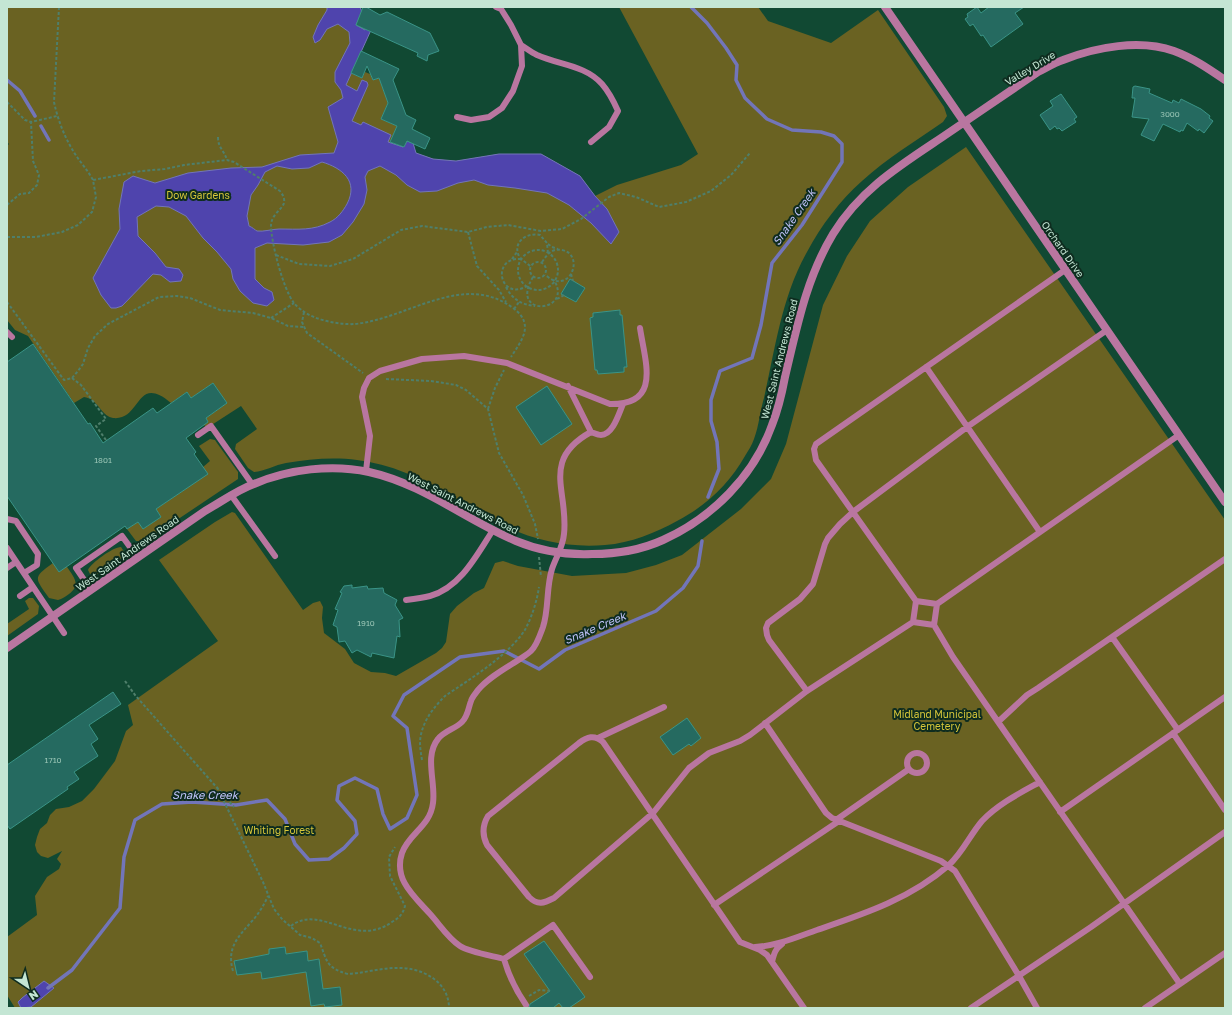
<svg xmlns="http://www.w3.org/2000/svg" width="1232" height="1015" viewBox="0 0 1232 1015" font-family="'Golos Text',sans-serif">
<style>
.green{fill:#6a6222}
.water{fill:#4f44ad;stroke:#7275b9;fill-rule:evenodd}
.lines{fill:none;stroke-linecap:round;stroke-linejoin:round}
.stream{stroke:#7275b9;stroke-width:3.5}
.building{fill:#256a60;stroke:#3a9487}
.path{stroke:#4f7f6b;stroke-width:2;stroke-dasharray:3 2;stroke-linecap:butt}
.lane{stroke:#b976a0;stroke-width:6}
.street{stroke:#b976a0;stroke-width:8}
.labels{text-anchor:middle;stroke-width:4;stroke-linejoin:round;paint-order:stroke}
.number-label{font-size:8px;fill:#9cc7b7}
.street-label{font-size:10px;fill:#c4e6d4;stroke:#0e2c1f}
.park-label{font-size:10px;fill:#d6c639;stroke:#0e2c1f}
.water-label{font-size:11px;font-style:italic;fill:#c0c3fa;stroke:#0e2c1f}
</style>
<rect width="100%" height="100%" fill="#114933"/>
<path class="green" d="M7,7H358L360,15L356,25L365,30L367,27L371,30L351,73L362,78L365,72L370,74L373,80L379,78L388,103L381,119L397,126L390,142L416,153L434,159L456,161L499,154H541L580,176L595,196L617,185L681,165L698,154L619,7H758L768,21L831,43L878,10L944,107L947,116L943,122C916,141 887,158 862,181C840,200 821,226 807,252C782,296 775,349 764,398C760,411 759,426 754,439C752,445 748,451 745,456C729,484 706,506 677,521C655,533 631,543 605,545C570,548 536,541 504,526C485,517 468,505 450,495C422,478 390,464 357,460C334,457 309,459 286,463C275,465 265,471 254,472L248,468L235,449L236,444L257,429L241,406L207,428L204,425L208,422L206,418L227,403L213,383L191,398L187,392L171,403C135,373 142,421 113,418C103,416 100,406 92,400C90,398 87,398 84,397L74,403L28,336L15,330L7,320V146L9,144L7,142Z
M966,147L1225,520V1008H15L7,995V937L37,915L35,896L47,877L59,869L61,864L57,859L62,851L48,858L41,856L37,852L35,845L37,837L40,829L47,823L50,815L56,809L69,807L82,801L94,789L115,761L126,731L133,725L128,705L218,641L159,560L215,522L232,512L235,513L303,610L313,603L320,601L323,607L322,618L324,633L345,649L354,663L371,672L385,673L396,676L436,653L442,648L446,642L450,614L457,606L474,593L484,588L495,563L503,561L518,566L572,576L626,573L656,565L682,555L741,509L771,479L786,444L823,305L847,256L870,221L908,187Z
M210,439L215,440L217,443L238,472V479L147,540L143,542L136,541L127,529L138,522L143,529L161,517L156,509L207,474L203,467L210,461L199,446Z
M121,547L125,553L123,557L95,576L90,574L88,570C91,563 113,547 121,547Z
M53,563L67,567C73,576 82,585 69,594C66,596 62,599 58,600L49,598C35,578 32,578 53,563Z
M29,598H33L39,606L38,614L7,636V624L29,609L25,601Z"/>
<path class="water" d="M327,7H360L364,17L360,16L356,25L365,30L367,27L371,30L346,85L357,91L362,80L367,82L368,85L352,121L361,125L363,122L391,135L388,142L403,147L407,141L413,143L416,153L433,159L456,161L499,154H541L580,176L595,196L607,209L619,232L611,244L591,223L569,205L547,193L515,188L488,185L474,180L458,183L437,191L420,192L407,185L396,175L380,166L368,171L365,177L367,190L364,204L353,222L342,235L329,242L303,245L267,243L255,248V279L264,288L272,292L274,300L267,306L253,303L240,291L233,279L231,269L217,252L203,238L186,216L169,207L156,206L137,217L138,236L155,253L166,267L179,269L183,275L181,281L170,282L161,275L153,274L122,306L116,308H111L101,295L93,278L120,229L119,209L124,182L133,176L155,183L188,173L231,168L262,167L300,155L334,153L338,142L328,107L343,98L341,90L335,82V72L350,43L349,32L338,24L327,29L320,40L315,43L313,37L318,25L327,10ZM322,162C342,168 359,181 347,204C343,211 338,218 330,222C313,231 298,229 279,229C273,229 263,232 257,231C255,230 252,227 249,226L247,216L251,195L258,185L265,172L277,166L292,169L309,168Z
M44,981L54,988L31,1007L21,1008L18,1002L22,998Z"/>
<g class="lines">
<path class="stream" d="M691,7L707,23L726,48L737,65L736,80L745,98L767,119L792,130L821,132L834,136L842,144V162L802,225L772,263L761,325L752,358L720,371L711,400V421L717,442L719,469L708,497
M7,80L20,91L35,116
M41,126L49,140
M48,988L72,970L120,908L124,857L135,820L162,804L192,802L236,805L267,800L285,819L295,844L309,860L329,859L344,848L357,834L355,821L337,800L339,786L355,778L377,789L383,814L390,829L407,818L417,795L407,728L393,716L404,695L460,657L504,651L539,669L565,650L656,611L683,588L698,566L702,541"/>
</g>
<path class="building" d="M363,7H366L380,15L387,12L430,33L439,51L428,55L427,61L417,56L418,53L356,25Z
M977,7L981,13L989,7H1024L1015,13L1023,24L991,47L983,35L981,36L973,24L970,26L965,19L968,17L967,14Z
M361,51L399,69L393,80L406,115L416,120L412,129L430,138L425,149L407,141L404,147L390,142L397,126L381,119L388,103L379,78L373,80L367,66L362,78L351,73Z
M1135,86L1150,89L1149,93L1172,103L1173,100L1179,103L1181,99L1201,109L1210,116L1209,118L1213,121L1204,133L1199,129L1198,131L1187,123L1183,131L1181,130L1180,132L1163,124L1154,141L1141,135L1149,119L1132,117L1135,98H1132L1133,87Z
M1061,94L1077,117L1074,119L1076,122L1062,131L1059,128L1057,129L1055,126L1050,130L1040,115L1053,106L1050,101Z
M570,279L585,288L576,302L561,294Z
M620,310V315H622L627,367H624V372L598,374L597,370H595L590,318L593,317V313Z
M33,344L88,424L90,423L103,443L153,408L157,413L187,392L191,398L213,383L227,403L206,418L208,422L186,438L196,452L194,454L208,474L156,509L161,517L143,529L138,522L127,529L125,526L59,572L7,496V362Z
M547,386L572,424L541,445L516,407Z
M352,585V588L367,586L368,589L383,588L384,593L397,600L395,605L403,618L399,620L400,637L397,636L394,658L372,653L371,657L357,650L352,653L345,641L339,642L337,627L333,625L338,610L335,609L342,593L340,592L344,586Z
M113,692L121,704L89,725L98,739L91,744L98,756L74,772L79,779L67,787L68,789L10,829L7,825V765Z
M687,718L701,738L691,746L689,744L673,755L660,737Z
M544,941L585,997L569,1008H563L559,1003L553,1008H529L530,1004L550,991L524,954Z
M285,947L286,954L307,951L308,961L319,959L323,989L340,987L342,1005L325,1007L324,1004L311,1006L306,972L262,979L261,972L237,975L234,961L269,954V949Z"/>
<g class="lines">
<path class="path" d="M59,7L54,102C58,121 66,141 77,157C82,164 88,171 93,180
M7,102L25,120L31,122L57,116
M218,137C218,148 224,150 227,160
M7,205L20,194L29,193L37,185L39,175L33,161L31,122
M468,232L477,266L499,290L506,302
M7,237H36L62,232L78,225L92,212L96,197L93,180L141,171L165,169L184,165L227,160L234,162L280,191C293,208 272,209 271,225C271,242 283,289 294,303C296,306 300,309 303,311C314,320 340,325 355,324C407,319 463,271 513,308C535,324 522,340 511,357
M548,244L552,247L558,249
M518 270a20 20 0 1 1 40 0a20 20 0 1 1-40 0Z
M276,255L299,264L330,266L353,259L401,230L422,226L468,232L487,227L508,225L541,231L562,229L581,219L609,197L619,193L636,197L659,207L686,202L711,191L731,175L750,153
M512,259L517,252
M521,259C490,257 500,302 527,286
M530 270a8 8 0 1 1 16 0a8 8 0 1 1-16 0Z
M542,262C547,255 551,248 562,250C583,254 573,288 553,280C550,279 547,276 545,275
M530,266C527,263 523,261 520,258C511,243 526,232 540,235L547,243L548,253
M571,274L573,281
M533,277C508,318 574,313 554,280
M506,287C512,299 522,305 535,306
M557,299L564,295
M7,302L64,380L72,378L78,371L83,364L88,348L95,336L108,324L159,297L177,296L190,298L220,310L253,313L271,318L288,326L304,327
M514,309L519,302
M304,312L302,322L307,333L363,373
M271,318L294,303
M72,378L81,385L106,419L96,426L106,440
M386,379L431,381L456,385L466,390L488,409L499,453L523,495L535,524L538,539
M488,409L495,388L504,370
M539,557L541,577
M125,681L135,695L234,807
M422,760C421,754 420,748 420,742C421,723 433,708 445,696C470,679 511,654 526,628C532,616 537,601 539,587
M217,787L263,882L274,909L282,919L300,935L312,938L320,943C327,961 326,968 348,974C364,973 380,968 397,968C421,967 449,981 449,1008
M291,926C320,903 354,949 392,922C399,918 403,914 405,906L390,876L389,857L395,847
M233,971C226,947 239,936 253,920C259,913 264,905 268,896
M529,996L539,990L550,991"/>
<path class="lane" d="M521,45C526,48 531,52 537,55C559,65 585,65 602,84C609,92 614,102 618,111L609,127L591,142
M457,117L471,120L489,117L502,108L513,91L522,66L521,45L511,25L501,9L496,7
M7,332L12,337
M926,367L1040,532
M568,386L591,432
M198,435L211,426L252,484
M366,471L370,436L362,397L364,388L369,378L380,371L422,359L464,356L507,363L610,404C662,405 645,362 640,328
M231,495L275,556
M7,519L16,521L38,554L37,565L24,573
M7,548L64,633
M7,568L16,562
M91,590L76,568L122,536L138,558
M20,596L33,587
M406,600C414,599 422,598 430,596C460,588 477,555 493,530
M916,601L816,460L814,449L816,444L1065,270
M937,604L1179,435
M934,625L913,622L916,601L937,604L934,625L953,657L1180,984
M1112,637L1178,730
M807,691L769,640L767,635L766,628L768,623L800,599L813,584L825,544L828,538L840,524L853,512L967,427L1107,330
M998,722L1027,695L1038,688L1225,559
M765,723L826,813L832,818L941,861L955,871L1019,976L1037,1008
M1173,733L1225,810
M598,738L664,707
M907 763a10 10 0 1 1 20 0a10 10 0 1 1-20 0Z
M1060,812L1225,697
M836,820L909,769
M714,905L839,821
M755,947C777,946 797,937 817,930C864,914 910,899 949,865C963,852 970,835 982,821C998,804 1020,793 1040,782
M504,959L553,925L590,977
M772,962C774,954 775,949 782,944
M526,1005C515,989 509,977 504,959C493,956 469,952 460,946C448,938 440,925 431,915C415,897 393,880 402,853C409,833 430,827 433,803C436,783 424,756 438,739C444,731 455,729 462,722C468,716 468,709 471,701C472,697 476,693 478,690C489,677 506,668 520,659C524,656 528,654 531,651C537,645 540,635 543,627C549,609 546,588 552,569C556,557 563,547 564,534C569,492 540,460 591,432C594,433 598,435 601,435C613,435 619,413 623,404
M804,1008L767,955L760,950L740,942L603,742C594,734 587,737 579,743L488,816C482,826 482,835 487,845L529,897C538,906 544,903 554,898L653,813L689,768L709,753L740,741L750,735L807,691L913,622
M971,1008L1091,927L1225,832
M1145,1008L1225,953"/>
<path class="street" d="M885,7L1225,502
M7,648L205,511C221,502 237,490 254,484C289,469 332,464 369,472C423,484 466,520 516,541C540,551 567,555 592,554C616,554 641,550 663,540C712,518 754,476 772,425C778,410 782,393 785,377C797,327 806,279 833,234C860,190 899,166 941,138C973,116 1006,94 1038,72C1046,68 1054,63 1063,60C1096,47 1140,39 1174,51C1193,58 1209,69 1225,80"/>
</g>
<g class="labels">
<g class="number-label">
<text x="1170" y="117">3000</text>
<text x="103" y="463">1801</text>
<text x="366" y="626">1910</text>
<text x="53" y="763">1710</text>
</g>
<g class="street-label">
<text transform="translate(1030 68) rotate(-31)" y="4">Valley Drive</text>
<text transform="translate(1063 249) rotate(55)" y="4">Orchard Drive</text>
<text transform="translate(779 359) rotate(-76)" y="4">West Saint Andrews Road</text>
<text transform="translate(463 503) rotate(27)" y="4">West Saint Andrews Road</text>
<text transform="translate(127 553) rotate(-35)" y="4">West Saint Andrews Road</text>
</g>
<g class="park-label">
<text x="198" y="199">Dow Gardens</text>
<text x="937" y="718">Midland Municipal<tspan x="937" dy="12">Cemetery</tspan></text>
<text x="279" y="834">Whiting Forest</text>
</g>
<g class="water-label">
<text transform="translate(794 217) rotate(-55)" y="4">Snake Creek</text>
<text transform="translate(595 628) rotate(-23)" y="4">Snake Creek</text>
<text x="205" y="799">Snake Creek</text>
</g>
</g>
<rect width="1232" height="1015" fill="none" stroke="#c4e6d4" stroke-width="16"/>
<g transform="translate(28 987) rotate(145)" stroke="#0e2c1f" stroke-width="3" paint-order="stroke">
<path d="M0-3L7 15L0 10L-7 15Z" fill="#c4e6d4"/>
<text y="-6" font-size="11" font-weight="bold" text-anchor="middle" fill="#c4e6d4">N</text>
</g>
</svg>
